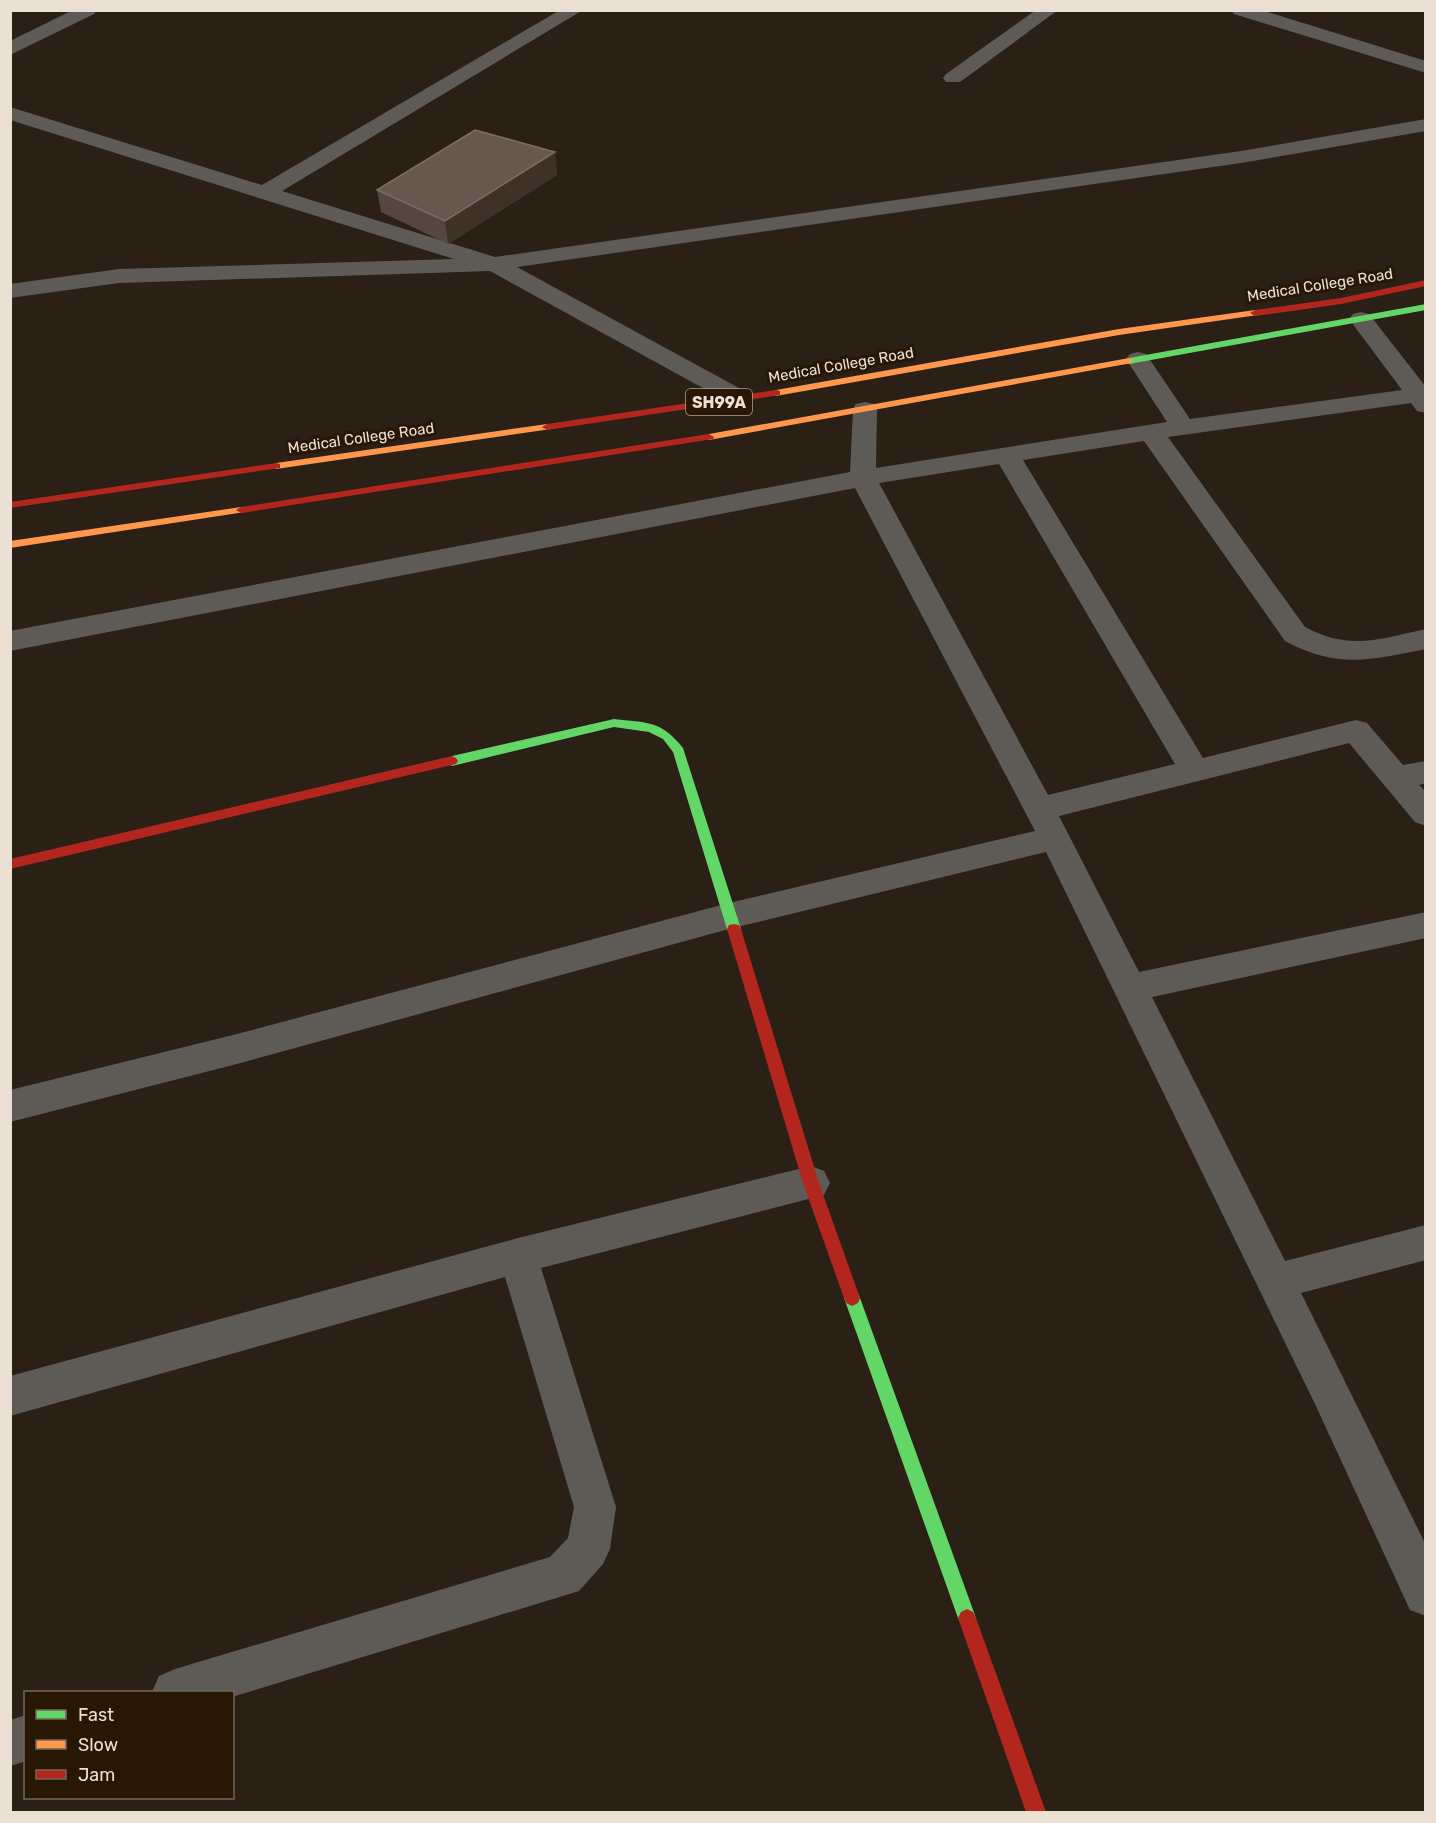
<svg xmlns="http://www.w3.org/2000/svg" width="1436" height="1823" viewBox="0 0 1436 1823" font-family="Rubik,sans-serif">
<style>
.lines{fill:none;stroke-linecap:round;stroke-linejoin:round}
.street{fill:#5e5b56;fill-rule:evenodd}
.fast{fill:#63d668;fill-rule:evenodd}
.slow{fill:#ff974d;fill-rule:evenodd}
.jam{fill:#b3261e;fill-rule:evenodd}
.wall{fill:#55473f}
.shaded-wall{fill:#3d3128}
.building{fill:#66584f;stroke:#7b6d64;stroke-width:1.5}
.labels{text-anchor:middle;stroke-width:6;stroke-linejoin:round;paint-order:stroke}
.far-street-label{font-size:15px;fill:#ece0d4;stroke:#271704}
.shield{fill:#271704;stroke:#b1a496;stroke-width:1.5}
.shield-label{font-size:16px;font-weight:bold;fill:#ece0d4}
</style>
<rect width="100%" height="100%" fill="#2a2015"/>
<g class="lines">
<path class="street" d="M73,10H97L94,14L10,55V41Z
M560,10H583L282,191L495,257L1241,151L1426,119V131L1241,163L517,267L750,394L753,399L750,404L741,406L732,404L490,271L119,283L10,298V284L119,269L454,259L10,120V107L262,185Z
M1036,10H1058L960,82H946L943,78L946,74Z
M1231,10H1261L1426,61V73L1234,14Z
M1361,312L1369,314L1426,387V413L1417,411L1411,403L1168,437L1305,627C1350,651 1379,639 1426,629V649C1371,660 1337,669 1285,641L1144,441L1023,460L1203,758L1356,720L1367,723L1403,765L1426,761V783L1419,785L1426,792V826L1415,822L1349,743L1059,816L1139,972L1426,912V938L1152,997L1285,1261L1426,1225V1260L1301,1293L1426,1545V1616L1410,1610L1315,1404L1046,852L729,929L233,1065L10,1122V1090L233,1035L729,903L1035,831L855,488L10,651V631L850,472L853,409L856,404L865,402L874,404L877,409L876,468L1167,422L1126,359L1130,354L1138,352L1146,354L1190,419L1402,390L1349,319L1353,314ZM999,464L1175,764L1048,795L879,483Z
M811,1166L824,1171L830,1183L824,1195L541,1268L616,1507L610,1549L603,1564L579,1591L232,1697V1692H152L159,1676L175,1669L550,1557L568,1538L574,1507L505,1277L10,1416V1376L518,1238Z
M26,1715V1761L10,1766V1720Z"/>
<path class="fast" d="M1426,304V310L1129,364L1124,361L1129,358Z
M614,719C647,723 661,720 683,748L741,929L739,933H729L727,929L673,752L663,739L649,732L614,727L452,766L446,761L452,756Z
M852,1290L858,1293L860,1298L976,1618L973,1624L967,1627L961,1624L958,1618L844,1298L846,1293Z"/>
<path class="slow" d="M1255,310L1258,311V315L1119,335L776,396L771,393L776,390L1119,329Z
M1129,358L1132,359V363L709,440L704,437L709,434Z
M547,424L552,427L551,429L276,469L271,466L276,463Z
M241,507L245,508V512L10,548V541Z"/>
<path class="jam" d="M1426,280V286L1341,304L1255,316L1250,313L1255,310L1341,298Z
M776,390L780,391V395L547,430L542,427L547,424Z
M709,434L714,437L713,439L241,513L236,510L241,507Z
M276,463L280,464V468L10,508V502Z
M452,756L456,758L458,761L456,764L10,869V859Z
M734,924L739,925L741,929L819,1183L860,1298L858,1303L852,1306L846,1303L844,1298L803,1183L727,929L729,925Z
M967,1609L973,1612L976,1618L1046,1812H1026L958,1618L961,1612Z"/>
</g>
<path class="wall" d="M555,152L557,175L448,244L381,212L377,190Z"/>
<path class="shaded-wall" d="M555,152L557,175L448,244L445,221Z"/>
<path class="building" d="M475,130L555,152L445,221L377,190Z"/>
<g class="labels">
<g class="far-street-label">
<text transform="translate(1320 285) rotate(-9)" y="5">Medical College Road</text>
<text transform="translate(841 365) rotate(-10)" y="5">Medical College Road</text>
<text transform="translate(361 438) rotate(-8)" y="5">Medical College Road</text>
</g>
<rect class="shield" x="686" y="389" width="66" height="26" rx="4.5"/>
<g class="shield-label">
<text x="719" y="408">SH99A</text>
</g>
</g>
<rect width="1436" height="1823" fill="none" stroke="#ece0d4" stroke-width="24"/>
<rect x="24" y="1691" width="210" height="108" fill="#271704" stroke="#766757" stroke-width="1.5"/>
<rect x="36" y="1710" width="30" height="9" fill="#63d668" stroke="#766757" stroke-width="1.5"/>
<text x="78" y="1721" font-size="18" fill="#ece0d4">Fast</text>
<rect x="36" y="1740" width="30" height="9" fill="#ff974d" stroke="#766757" stroke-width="1.5"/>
<text x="78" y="1751" font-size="18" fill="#ece0d4">Slow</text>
<rect x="36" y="1770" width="30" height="9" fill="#b3261e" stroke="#766757" stroke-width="1.5"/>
<text x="78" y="1781" font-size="18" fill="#ece0d4">Jam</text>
</svg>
